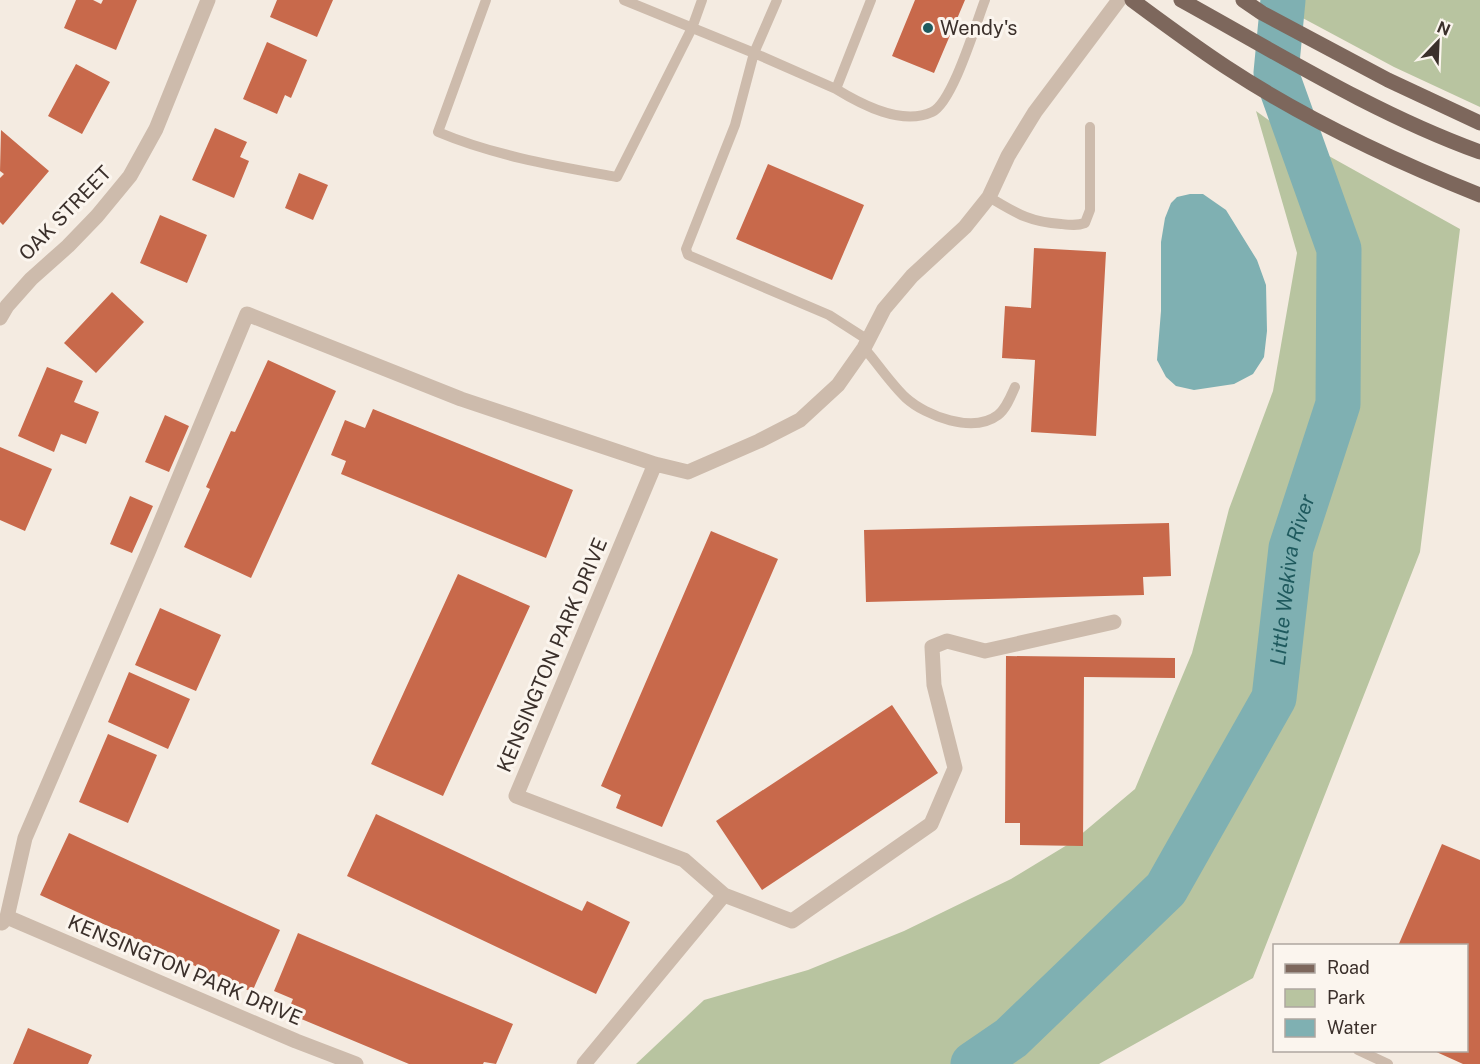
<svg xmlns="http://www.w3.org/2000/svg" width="1480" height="1064" viewBox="0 0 1480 1064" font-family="'Public Sans',sans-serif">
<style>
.green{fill:#b8c4a0}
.water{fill:#7fb0b2}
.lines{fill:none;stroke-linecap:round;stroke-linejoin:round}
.river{stroke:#7fb0b2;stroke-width:45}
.building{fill:#c8694b}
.service{stroke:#cdbbac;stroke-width:10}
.minor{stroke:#cdbbac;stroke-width:15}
.primary{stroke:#7d675c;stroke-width:15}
.poi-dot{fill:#1f5a5e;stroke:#fbf5ee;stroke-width:2}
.labels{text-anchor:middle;stroke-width:6;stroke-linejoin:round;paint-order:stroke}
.poi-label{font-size:20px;fill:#3b302b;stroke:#fbf5ee;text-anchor:start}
.street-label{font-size:20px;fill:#3b302b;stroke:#fbf5ee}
.water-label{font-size:21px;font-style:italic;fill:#1f5a5e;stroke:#fbf5ee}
</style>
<rect width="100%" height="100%" fill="#f4ebe1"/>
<path class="green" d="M1269,0H1480V107L1394,67Z
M1256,111L1284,131L1460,229L1420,552L1253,978L1099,1064H636L704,1000L808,970L904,931L1011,879L1072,842L1135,789L1192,653L1229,509L1273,391L1297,253Z"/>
<path class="water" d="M1190,194H1203L1226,210L1257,260L1266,285L1267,331L1264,357L1253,374L1234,384L1194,390L1176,386L1166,377L1157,360L1161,311V242L1165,218L1171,203L1177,197Z"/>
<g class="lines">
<path class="river" id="s1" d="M973,1064L1011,1038L1166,889L1274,698L1291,548L1338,404L1339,249L1276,73L1283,0"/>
</g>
<path class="building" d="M76,0H93L101,4L103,0H137L116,50L64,28Z
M277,0H333L317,37L270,17Z
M915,0H965L934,73L892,56Z
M267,42L307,60L291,98L285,95L277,114L243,99Z
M76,64L110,82L82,134L48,116Z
M215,128L247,142L240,157L249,161L234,198L192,180Z
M1,130L49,171L3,225L0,222V178L4,174L0,171Z
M768,164L864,205L832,280L736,239Z
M299,173L328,185L313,220L285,208Z
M160,215L207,235L187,283L140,263Z
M1034,248L1106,252L1096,436L1031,432L1035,360L1002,358L1005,306L1031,308Z
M112,292L144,322L96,373L64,343Z
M268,360L336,391L251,578L184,547L210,489L206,487L231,431L235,432Z
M47,367L83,381L74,402L99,412L86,444L61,434L54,452L18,436Z
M373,409L573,490L546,558L341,474L346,461L331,455L345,420L365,428Z
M165,415L189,426L169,472L145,462Z
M0,447L52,469L25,531L0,520Z
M130,496L153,506L132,553L110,544Z
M1169,523L1171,576L1143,577L1144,595L866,602L864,530Z
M711,531L778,559L662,827L616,808L621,795L601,786Z
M458,574L530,606L443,796L371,764Z
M160,608L221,635L196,691L135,665Z
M1006,656L1175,658V678L1084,677L1083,846L1020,845V823H1005Z
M129,672L190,699L168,749L108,722Z
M892,705L938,773L762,890L716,821Z
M108,734L157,755L128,823L79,802Z
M376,814L582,911L587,901L630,922L596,994L347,876Z
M69,833L280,930L252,992L40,895Z
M1442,844L1480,860V1064H1463L1432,1050H1466V946H1398Z
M298,933L513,1024L496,1064L484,1062L483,1064H409L287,1013L293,999L274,991Z
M28,1028L92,1055L88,1064H13Z"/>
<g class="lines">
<path class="service" d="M486,0L438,132C495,156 556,166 617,177L692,28L702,0
M624,0L754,53L735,125L686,249L688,255L829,315L868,340
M777,0L754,53L836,89L871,0
M836,89C862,105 902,126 932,112C953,102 976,23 985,0
M989,197C1016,213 1029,222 1061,224C1070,225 1077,226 1085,223L1090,210V127
M864,348C878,364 891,384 906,398C926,416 973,434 998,415C1006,409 1011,396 1015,387
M1358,1050L1388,1064"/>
<path class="minor" d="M0,318L7,306L31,279L68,246L97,216L130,176L156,129L208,0
M655,464L516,796L684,860L724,895L792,921L931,824L955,768L934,685L932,647L947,641L985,651L1114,622
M7,917L25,838L149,550L247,314L461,399L655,464L688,472L759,441L800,420L838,385L864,348L884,309L912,276L965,227L989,197L1008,156L1035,112L1119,0
M2,923L7,917L296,1041L356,1064
M584,1064L724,895"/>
<path class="primary" d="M1132,0C1163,23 1194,46 1226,67C1305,119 1392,160 1480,195
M1181,0C1279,54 1375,114 1480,152
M1243,0L1262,13L1388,80L1480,123"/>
</g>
<circle class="poi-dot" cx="928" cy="28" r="6"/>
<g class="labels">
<g class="poi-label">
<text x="940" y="35">Wendy's</text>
</g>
<g class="street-label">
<text transform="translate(65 213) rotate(-46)" y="7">OAK STREET</text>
<text transform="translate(552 655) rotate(-67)" y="7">KENSINGTON PARK DRIVE</text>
<text transform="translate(185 970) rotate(23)" y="7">KENSINGTON PARK DRIVE</text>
</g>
<g class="water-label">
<text dy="7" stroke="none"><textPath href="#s1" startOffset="600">Little Wekiva River</textPath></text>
</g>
</g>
<rect x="1273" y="944" width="195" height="108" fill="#fbf5ee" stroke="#aea6a0" stroke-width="1.5"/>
<rect x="1285" y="964" width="30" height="9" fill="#7d675c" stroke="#aea6a0" stroke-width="1.5"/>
<text x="1327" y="974" font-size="18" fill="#3b302b">Road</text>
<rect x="1285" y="989" width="30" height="18" fill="#b8c4a0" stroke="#aea6a0" stroke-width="1.5"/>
<text x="1327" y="1004" font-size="18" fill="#3b302b">Park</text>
<rect x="1285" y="1019" width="30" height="18" fill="#7fb0b2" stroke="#aea6a0" stroke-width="1.5"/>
<text x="1327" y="1034" font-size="18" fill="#3b302b">Water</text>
<g transform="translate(1438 42) rotate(23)" stroke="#fbf5ee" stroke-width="4.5" paint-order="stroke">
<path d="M0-4.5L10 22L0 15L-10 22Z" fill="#3b302b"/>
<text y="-9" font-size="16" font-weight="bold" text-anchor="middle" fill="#3b302b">N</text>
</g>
</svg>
